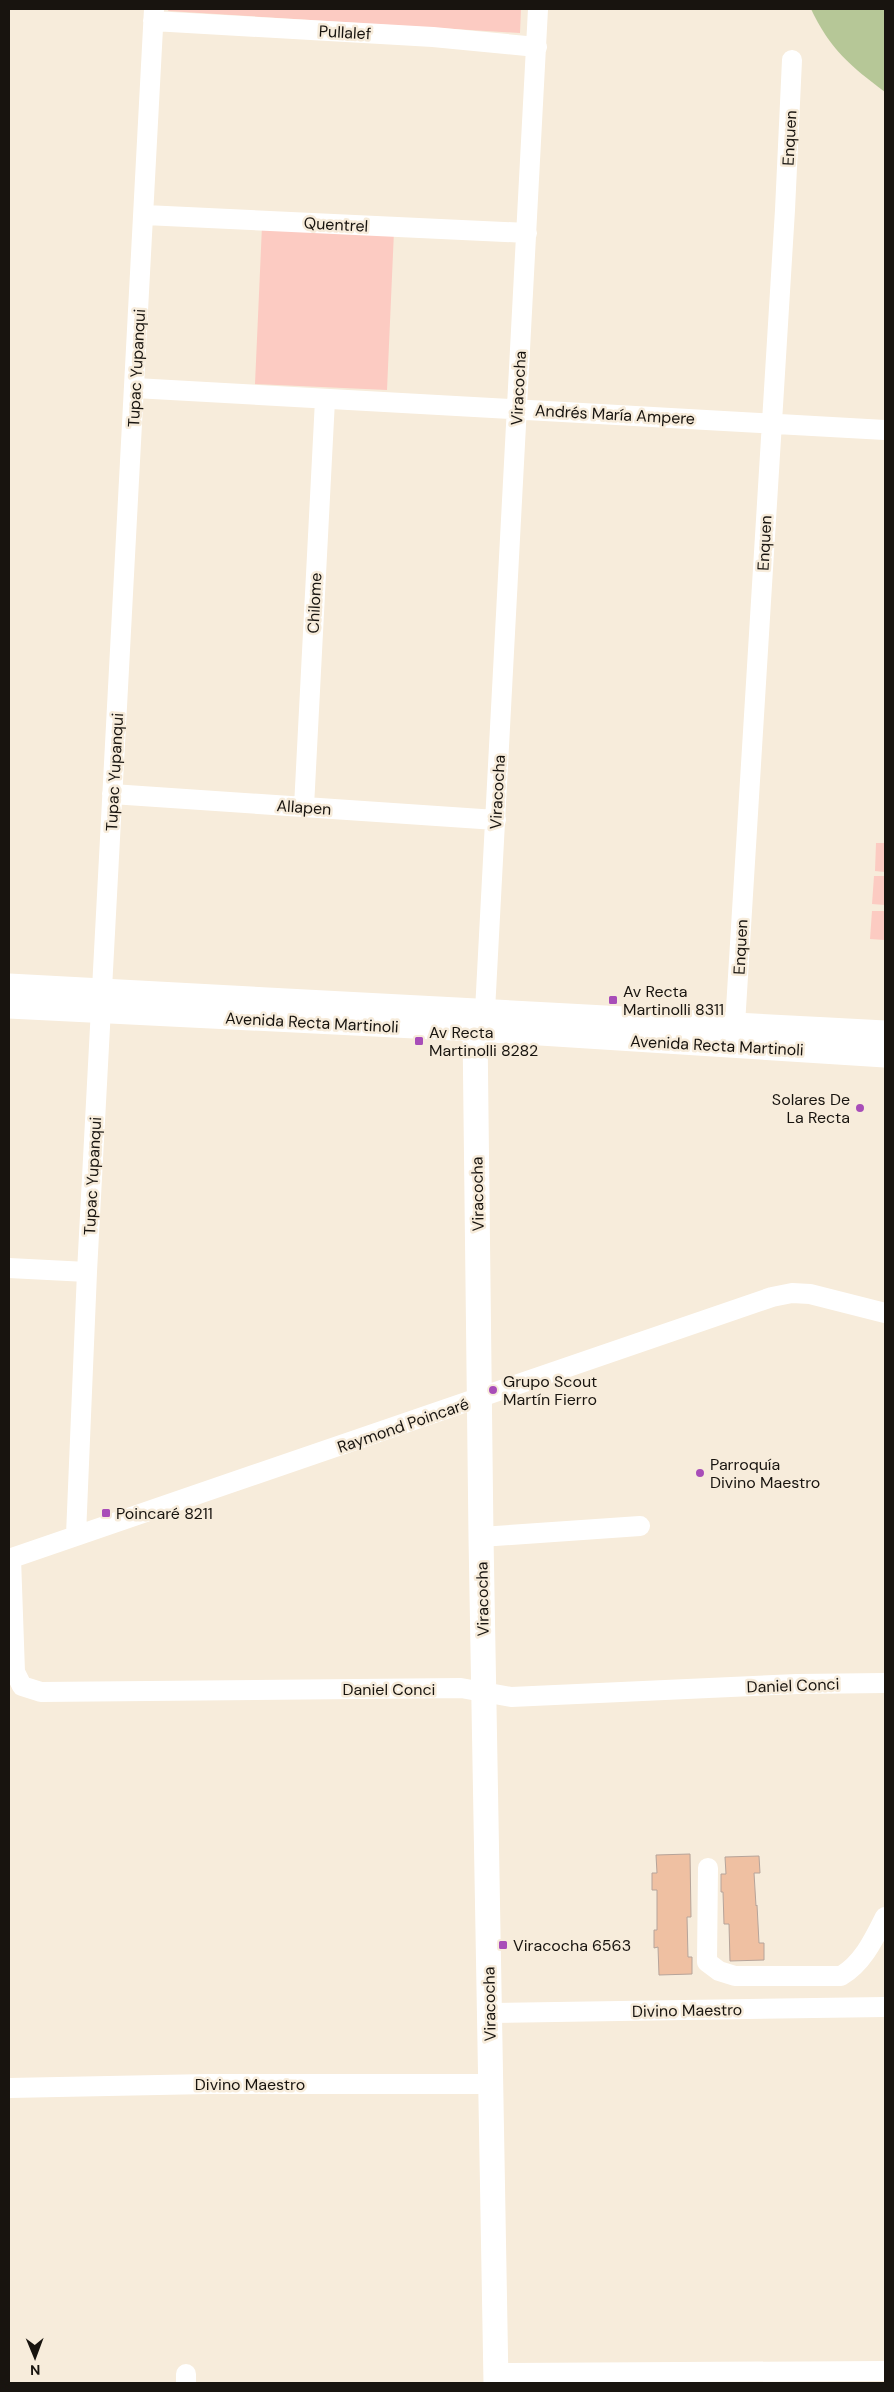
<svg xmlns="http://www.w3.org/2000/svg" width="894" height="2392" viewBox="0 0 894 2392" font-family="'DM Sans',sans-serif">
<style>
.green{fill:#fccbc2}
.water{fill:#b6c797}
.building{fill:#efc0a2;stroke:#b6a49a}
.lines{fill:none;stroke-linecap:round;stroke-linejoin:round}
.minor{stroke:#fff;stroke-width:20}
.major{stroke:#fff;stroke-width:25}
.poi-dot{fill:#a84db8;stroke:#f7ecdb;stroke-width:2}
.labels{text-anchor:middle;stroke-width:5;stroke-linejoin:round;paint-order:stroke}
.street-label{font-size:16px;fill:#18140f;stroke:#f7ecdb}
.poi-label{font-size:16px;fill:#18140f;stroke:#f7ecdb;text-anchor:start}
</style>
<rect width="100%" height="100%" fill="#f7ecdb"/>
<path class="green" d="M169,9H521L520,33L168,11Z
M262,226L394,231L387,390L255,384Z
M876,843H885V872L875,871Z
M874,876H885V905L872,904Z
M872,911H885V940L870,939Z"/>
<path class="water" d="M811,9H885V92C850,66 830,49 811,9Z"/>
<path class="building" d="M690,1854L691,1917H687L688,1957H692V1974L659,1975L658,1947L654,1948V1930H657V1890H652V1873H657L656,1855Z
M759,1856L760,1873H754L756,1906L757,1905L759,1943H764V1960L730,1961L729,1924H724L723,1892H721V1874H726L725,1857Z"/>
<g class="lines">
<path class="minor" d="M153,21L433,37L537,47
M145,215L527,233
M135,388L885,430
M112,794L496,820
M304,807L325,400
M478,1023L485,1011L538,9
M735,1025L785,210L792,60
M9,1268L87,1272
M76,1535L87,1272L154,9
M481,1537L640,1526
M11,1558L15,1672L22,1686L41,1692L461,1688L511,1697L797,1684L885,1683
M9,1559L772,1297L792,1293L810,1294L885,1313
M708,1868L707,1962L719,1971L735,1976H841C863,1963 874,1939 885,1917
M490,2013L885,2007
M9,2088L208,2084H491
M496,2373L885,2371
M186,2374V2383"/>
<path class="major" d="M9,986L885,1033
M9,1006L475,1029L885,1055
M475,1029L481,1537L496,2383"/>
</g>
<g class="poi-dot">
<rect x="608" y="995" width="10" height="10" rx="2.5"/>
<rect x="414" y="1036" width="10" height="10" rx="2.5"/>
<circle cx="860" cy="1108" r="5"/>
<circle cx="493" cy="1390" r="5"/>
<circle cx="700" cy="1473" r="5"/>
<rect x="101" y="1508" width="10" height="10" rx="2.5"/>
<rect x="498" y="1940" width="10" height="10" rx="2.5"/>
</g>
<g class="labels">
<g class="street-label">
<text transform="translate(345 32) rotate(3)" y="6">Pullalef</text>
<text transform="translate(789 138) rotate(-87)" y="6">Enquen</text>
<text transform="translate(336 224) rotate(3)" y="6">Quentrel</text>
<text transform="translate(136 368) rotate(-87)" y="6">Tupac Yupanqui</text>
<text transform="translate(518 388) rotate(-87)" y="6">Viracocha</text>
<text transform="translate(615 414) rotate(3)" y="6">Andrés María Ampere</text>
<text transform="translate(764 543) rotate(-87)" y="6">Enquen</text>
<text transform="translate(314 603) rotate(-87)" y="6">Chilome</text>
<text transform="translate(114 772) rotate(-87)" y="6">Tupac Yupanqui</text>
<text transform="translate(497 792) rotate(-87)" y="6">Viracocha</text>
<text transform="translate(304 807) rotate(4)" y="6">Allapen</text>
<text transform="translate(740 947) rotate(-87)" y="6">Enquen</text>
<text transform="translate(312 1022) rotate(3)" y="6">Avenida Recta Martinoli</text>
<text transform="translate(717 1045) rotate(3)" y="6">Avenida Recta Martinoli</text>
<text transform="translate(92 1176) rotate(-87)" y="6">Tupac Yupanqui</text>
<text transform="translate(477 1194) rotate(-91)" y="6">Viracocha</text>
<text transform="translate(403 1425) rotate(-19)" y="6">Raymond Poincaré</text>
<text transform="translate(482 1599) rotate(-91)" y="6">Viracocha</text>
<text transform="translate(793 1685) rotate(-2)" y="6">Daniel Conci</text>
<text x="389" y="1695">Daniel Conci</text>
<text transform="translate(489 2004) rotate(-91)" y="6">Viracocha</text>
<text transform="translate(687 2010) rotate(-1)" y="6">Divino Maestro</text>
<text x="250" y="2090">Divino Maestro</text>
</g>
<g class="poi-label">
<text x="623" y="997">Av Recta<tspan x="623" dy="18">Martinolli 8311</tspan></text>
<text x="429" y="1038">Av Recta<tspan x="429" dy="18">Martinolli 8282</tspan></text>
<text x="850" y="1105" text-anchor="end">Solares De<tspan x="850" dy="18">La Recta</tspan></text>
<text x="503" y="1387">Grupo Scout<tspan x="503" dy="18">Martín Fierro</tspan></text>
<text x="710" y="1470">Parroquía<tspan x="710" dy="18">Divino Maestro</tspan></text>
<text x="116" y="1519">Poincaré 8211</text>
<text x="513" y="1951">Viracocha 6563</text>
</g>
</g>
<rect width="894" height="2392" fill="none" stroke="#18140f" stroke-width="20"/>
<g transform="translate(35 2357) rotate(179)" stroke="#f7ecdb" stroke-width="4" paint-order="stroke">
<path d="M0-4L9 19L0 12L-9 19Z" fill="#18140f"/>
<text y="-8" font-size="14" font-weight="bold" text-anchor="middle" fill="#18140f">N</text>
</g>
</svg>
